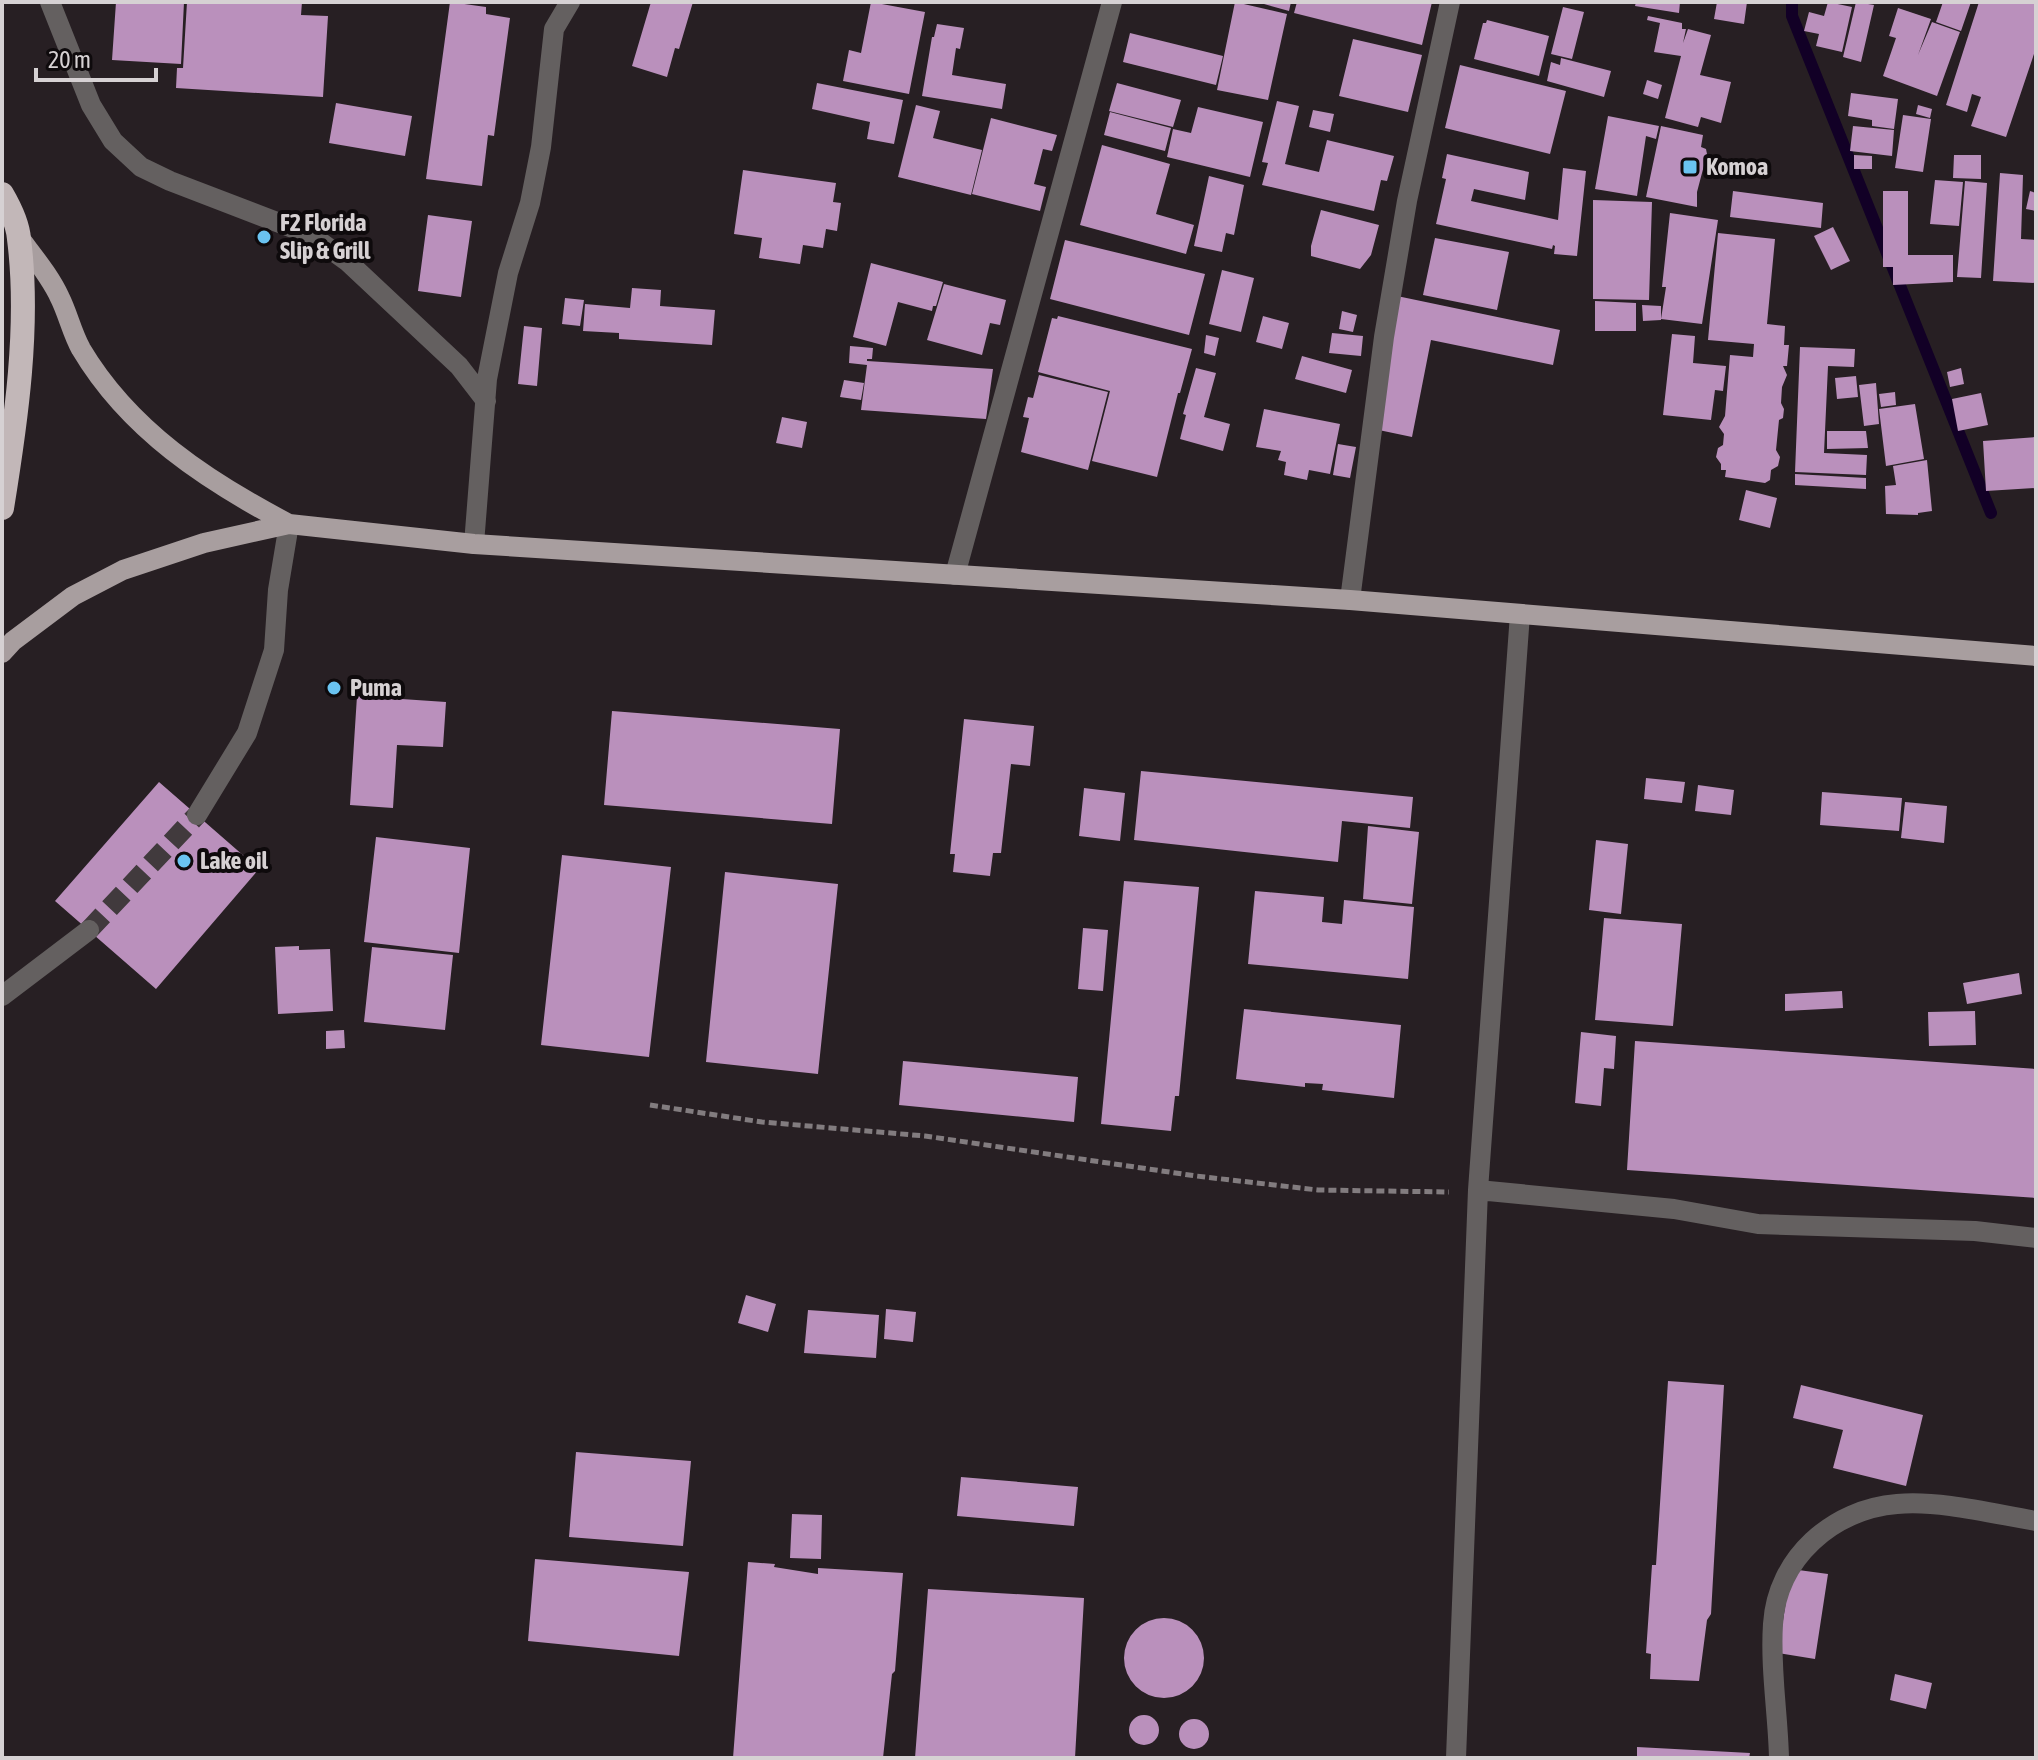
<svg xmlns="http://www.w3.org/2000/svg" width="2038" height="1760" viewBox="0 0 2038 1760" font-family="'Asap Condensed',sans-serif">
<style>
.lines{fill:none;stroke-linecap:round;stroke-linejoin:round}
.stream{stroke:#120026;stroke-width:12}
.building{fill:#ba90bc}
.minor-tunnel{stroke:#413a3d;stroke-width:20;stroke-dasharray:20 10;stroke-linecap:butt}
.path{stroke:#827c7f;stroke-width:5;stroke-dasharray:8 4;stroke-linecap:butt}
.minor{stroke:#646060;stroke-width:20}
.major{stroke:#a89e9f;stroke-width:20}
.highway{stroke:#c2b7b8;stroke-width:24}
.poi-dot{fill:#6ac3f1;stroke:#0e0a0c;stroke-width:3}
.labels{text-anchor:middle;stroke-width:8;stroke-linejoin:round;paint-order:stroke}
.poi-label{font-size:24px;font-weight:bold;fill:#d6d1d3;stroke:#0e0a0c;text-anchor:start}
</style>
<rect width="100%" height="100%" fill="#271f23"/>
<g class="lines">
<path class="stream" d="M1792,2V16L1991,513"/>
</g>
<path class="building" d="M116,2H184L181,64L112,60Z
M187,2H302L301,15L328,16L323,97L176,88L177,68H183Z
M450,2L486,7V14L510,18L494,136L488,135L482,186L426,179Z
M651,2H693L679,49L675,48L667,77L632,66Z
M871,2L925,12L909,94L843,81L849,50L861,53Z
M1235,2L1287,14L1268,100L1217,90Z
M1257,2H1291L1289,11Z
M1297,2L1359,4L1432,2L1422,45L1294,13Z
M1636,2H1680L1679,13L1635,6Z
M1717,2H1747L1744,24L1714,19Z
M1828,2L1852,7L1842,52L1816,46L1819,34L1804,31L1809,12L1824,16Z
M1856,2L1874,5L1861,62L1843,57Z
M1943,2H1971L1961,31L1936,22Z
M1979,2L2036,4V48L2006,137L1971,126L1981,97L1972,94L1967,112L1946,105Z
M1563,7L1584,12L1572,59L1551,54Z
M1898,8L1931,19L1918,55L1932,22L1960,32L1937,96L1883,76L1896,38L1889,36Z
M1648,16L1682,23V29H1686L1683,43L1688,29L1711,35L1700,75L1731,82L1721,123L1701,117L1698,127L1665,118L1681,56L1654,52L1660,23L1647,20Z
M1487,20L1549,36L1539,76L1474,59L1483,23H1486Z
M937,24L964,28L960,49L956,48L952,75L1006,84L1002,109L922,96L932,37H934Z
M1130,33L1223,56L1216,85L1123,62Z
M1353,39L1422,55L1408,112L1339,96Z
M1561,58L1611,71L1604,97L1547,81L1551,62L1560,65Z
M1460,65L1566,91L1550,154L1445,128Z
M1647,80L1662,85L1658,99L1643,94Z
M817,83L903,100L894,144L867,139L870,122L812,109Z
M1117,83L1181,100L1173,127L1109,111Z
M1851,93L1898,99L1894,129L1872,126V120L1848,116Z
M1277,101L1299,106L1285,164L1319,172L1327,140L1394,156L1387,181L1381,180L1374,211L1262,185L1268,163L1262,162Z
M336,103L412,116L405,156L329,143Z
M916,105L940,111L933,138L982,150L971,195L898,177Z
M1918,105L1932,109L1930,118L1916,114Z
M1198,107L1263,122L1250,177L1167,157L1173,129L1191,133Z
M1313,110L1334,114L1330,132L1309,127Z
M1110,112L1171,128L1165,151L1104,135Z
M1903,115L1931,119L1923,172L1895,168Z
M1608,116L1659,126L1656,139L1646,136L1637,196L1595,189Z
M991,118L1057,135L1052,151L1043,149L1034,184L1046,187L1040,211L972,194Z
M1661,126L1703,135L1701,147L1706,149L1707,154L1697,192V207L1646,197Z
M1853,126L1894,130L1892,156L1850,151Z
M1102,145L1170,164L1156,214L1194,225L1186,254L1080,225Z
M1447,154L1529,172L1525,200L1474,189L1471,201L1558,220L1563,168L1586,171L1577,256L1554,254L1555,246L1553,245L1552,249L1436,224L1446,179L1442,178Z
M1854,155L1872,156V169H1854Z
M1954,155H1981V179L1953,178Z
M743,170L836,183L833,202L841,203L837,231L826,229L823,248L803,245L800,264L759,258L762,238L734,234Z
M2000,173L2023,175L2021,239L2036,240V283L1993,281Z
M1209,176L1244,185L1234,235L1226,233L1222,252L1194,246Z
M1935,180L1963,182L1959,226L1930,224Z
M1965,181L1987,183L1981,278L1957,277Z
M1733,191L1823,203L1821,228L1730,217Z
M1883,191H1908V255H1953V282L1893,285V267H1883Z
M2030,191L2036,193V211L2026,209Z
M1593,200L1652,202L1649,300L1593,299Z
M1321,210L1379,225L1371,255L1360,269L1311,256V246Z
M1670,213L1718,220L1702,324L1661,319L1666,287H1662Z
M428,215L472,221L461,297L418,291Z
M1833,227L1850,261L1831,270L1814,236Z
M1718,233L1775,239L1767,324L1785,326L1784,345H1789L1787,366H1783L1787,375L1782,387L1781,403L1784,409L1783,418L1779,420L1776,450L1780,457L1778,466L1771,470L1770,480L1765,483L1725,477L1726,470H1721V464L1716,457L1718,448L1723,445L1724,434L1719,427L1725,416L1730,355L1753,357L1754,344L1708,340Z
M1435,238L1509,252L1497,310L1423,295Z
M1065,240L1205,274L1189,335L1050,299Z
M871,263L943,282L936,306H933L932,311L898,302L886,346L853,337Z
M1222,270L1254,278L1241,332L1209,324Z
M944,284L1006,300L1000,325L990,323L982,355L927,340Z
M632,288L661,290L660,306L715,310L712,345L619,339V333L583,331L585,304L630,308Z
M1397,296L1560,330L1553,365L1431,340L1412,437L1374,429Z
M565,298L584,300L580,326L562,324Z
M1595,301L1636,303V331H1595Z
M1642,305L1661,306V320L1643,321Z
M1342,311L1357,315L1353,332L1339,329Z
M1058,316L1192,349L1180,393H1178L1157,477L1092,461L1110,391L1038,372L1052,318L1057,319Z
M1263,316L1289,323L1282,349L1256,342Z
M524,326L542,328L537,386L518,384Z
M1332,333L1363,336L1361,356L1329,353Z
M1672,334L1695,336L1693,363L1726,366L1723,391L1715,390L1711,420L1663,415Z
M1206,335L1219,338L1215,356L1204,353Z
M850,346L873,348L872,359H867V361L993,369L986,419L861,410L867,365L849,363Z
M1800,347L1855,349L1854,367L1828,366L1824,453L1867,455L1866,475L1795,472Z
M1302,356L1352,370L1346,393L1295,379Z
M1196,368L1216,373L1204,417L1230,424L1223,451L1180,439L1186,415L1183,414Z
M1961,368L1964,384L1950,387L1947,372Z
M1039,375L1108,392L1088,470L1021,452L1029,418L1023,417L1028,397L1033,398Z
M1856,376L1858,397L1837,399L1835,378Z
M844,380L864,383L861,400L840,397Z
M1876,383L1879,424L1864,426L1859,385Z
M1895,392L1896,405L1881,407L1879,394Z
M1981,393L1988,425L1958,431L1952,399Z
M1915,404L1924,459L1886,466L1879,409Z
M1264,409L1340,424L1330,474L1309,470L1307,480L1284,475L1286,462L1278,460L1281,451L1256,447Z
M782,417L807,422L802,448L776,443Z
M1827,431H1866L1868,448L1827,449Z
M2036,437V488L1986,491L1983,441Z
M1338,444L1356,447L1350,478L1333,475Z
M1927,460L1932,511L1918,513V515L1886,514L1885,486L1896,485L1893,466Z
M1795,474L1866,478V489L1795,485Z
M1746,490L1777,498L1770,528L1739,520Z
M357,696L446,702L443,747L397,745L393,808L350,805Z
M612,711L840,729L832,824L604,805Z
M964,719L1034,726L1030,766L1011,764L1001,853H993L990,876L953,872L955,854H950Z
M1141,771L1413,797L1410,828L1342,821L1338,862L1134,840Z
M1646,778L1685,782L1682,803L1644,799Z
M159,782L259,869L156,989L55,901Z
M1698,785L1734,790L1731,815L1695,811Z
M1084,788L1125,793L1120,841L1079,836Z
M1822,792L1902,798L1899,831L1820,825Z
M1905,802L1947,806L1944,843L1901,838Z
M1368,826L1419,832L1412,904L1363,899Z
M376,837L470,848L459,953L364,942Z
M1596,840L1628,844L1621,914L1589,910Z
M562,855L671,867L649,1057L541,1045Z
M725,872L838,884L818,1074L706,1062Z
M1124,881L1199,887L1179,1096H1175L1171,1131L1101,1124Z
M1255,891L1324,897L1322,922L1342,924L1344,900L1414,907L1408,979L1248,964Z
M1604,918L1682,924L1673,1026L1595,1020Z
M1083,928L1108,930L1103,991L1078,989Z
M299,946V950L330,949L333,1011L278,1014L275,947Z
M372,947L453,955L445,1030L364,1022Z
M2019,973L2022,994L1967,1004L1963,983Z
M1842,991L1843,1008L1785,1011V994Z
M1244,1009L1401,1025L1394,1098L1322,1090L1323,1084L1305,1083V1087L1236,1079Z
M1975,1011L1976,1045L1929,1046L1928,1012Z
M344,1030L345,1048L326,1049V1031Z
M1581,1032L1616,1036L1614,1069L1604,1068L1601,1106L1575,1103Z
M1635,1041L2036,1069V1198L1627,1170Z
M903,1061L1078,1077L1074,1122L899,1105Z
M746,1295L776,1304L768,1332L738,1323Z
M886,1309L916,1312L913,1342L884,1339Z
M808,1310L879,1315L876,1358L804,1353Z
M1668,1381L1724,1385L1711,1614L1707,1620L1699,1681L1650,1679L1651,1654L1646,1653L1652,1565H1656Z
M1801,1385L1923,1415L1906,1486L1833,1468L1843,1430L1793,1418Z
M576,1452L691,1461L683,1546L569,1537Z
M961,1477L1078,1487L1074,1526L957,1516Z
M792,1514L822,1515L821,1559L790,1558Z
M535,1559L689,1572L679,1656L528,1641Z
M748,1562L775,1564L774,1567L818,1574V1568L903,1573L895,1671L892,1674L883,1758H733Z
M1791,1569L1828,1574L1815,1659L1778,1653Z
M928,1589L1084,1598L1075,1758H915Z
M1124 1658a40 40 0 1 1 80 0a40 40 0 1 1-80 0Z
M1895,1674L1932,1683L1926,1709L1890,1700Z
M1129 1730a15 15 0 1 1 30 0a15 15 0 1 1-30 0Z
M1179 1734a15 15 0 1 1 30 0a15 15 0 1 1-30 0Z
M1637,1747L1750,1753L1749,1758H1637Z"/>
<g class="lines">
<path class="minor-tunnel" d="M89,930L197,815"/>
<path class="path" d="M650,1105L762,1122L925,1136L1196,1176L1318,1190L1449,1192"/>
<path class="minor" d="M50,2L91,105L113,141L141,167L170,181L311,235L348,262L459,366L486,401
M474,544L487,379L508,273L530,203L541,147L554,29L570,2
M955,575L1112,2
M1350,600L1384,337L1407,201L1450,2
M197,815L247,733L274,650L278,590L289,524
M2,996L89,930
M1478,1190L1674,1209L1758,1224L1975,1231L2036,1238
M1456,1758L1478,1190L1520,614
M1779,1758C1778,1714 1770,1669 1773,1624C1777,1558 1833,1509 1897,1504C1940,1500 1994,1514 2036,1521"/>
<path class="major" d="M19,237C33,256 50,276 60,298C68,314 72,333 81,349C129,430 207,481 289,524
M2,653L13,641L73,596L123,570L204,543L289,524L474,544L1350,600L2036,656"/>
<path class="highway" d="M2,194C9,206 18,225 19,239C30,325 16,422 2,508"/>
</g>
<g class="poi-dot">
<rect x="1682" y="159" width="16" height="16" rx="4"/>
<circle cx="264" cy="237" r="8"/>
<circle cx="334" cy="688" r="8"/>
<circle cx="184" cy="861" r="8"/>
</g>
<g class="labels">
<g class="poi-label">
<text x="1706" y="175">Komoa</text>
<text x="280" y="231">F2 Florida<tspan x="280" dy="28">Slip &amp; Grill</tspan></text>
<text x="350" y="696">Puma</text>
<text x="200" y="869">Lake oil</text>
</g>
</g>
<rect width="2038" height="1760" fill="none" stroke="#d6d1d3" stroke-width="8"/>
<path d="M36 68v12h120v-12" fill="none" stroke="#d6d1d3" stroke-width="4"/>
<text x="48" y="68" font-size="24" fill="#d6d1d3" stroke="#0e0a0c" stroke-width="6" paint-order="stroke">20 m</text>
</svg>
